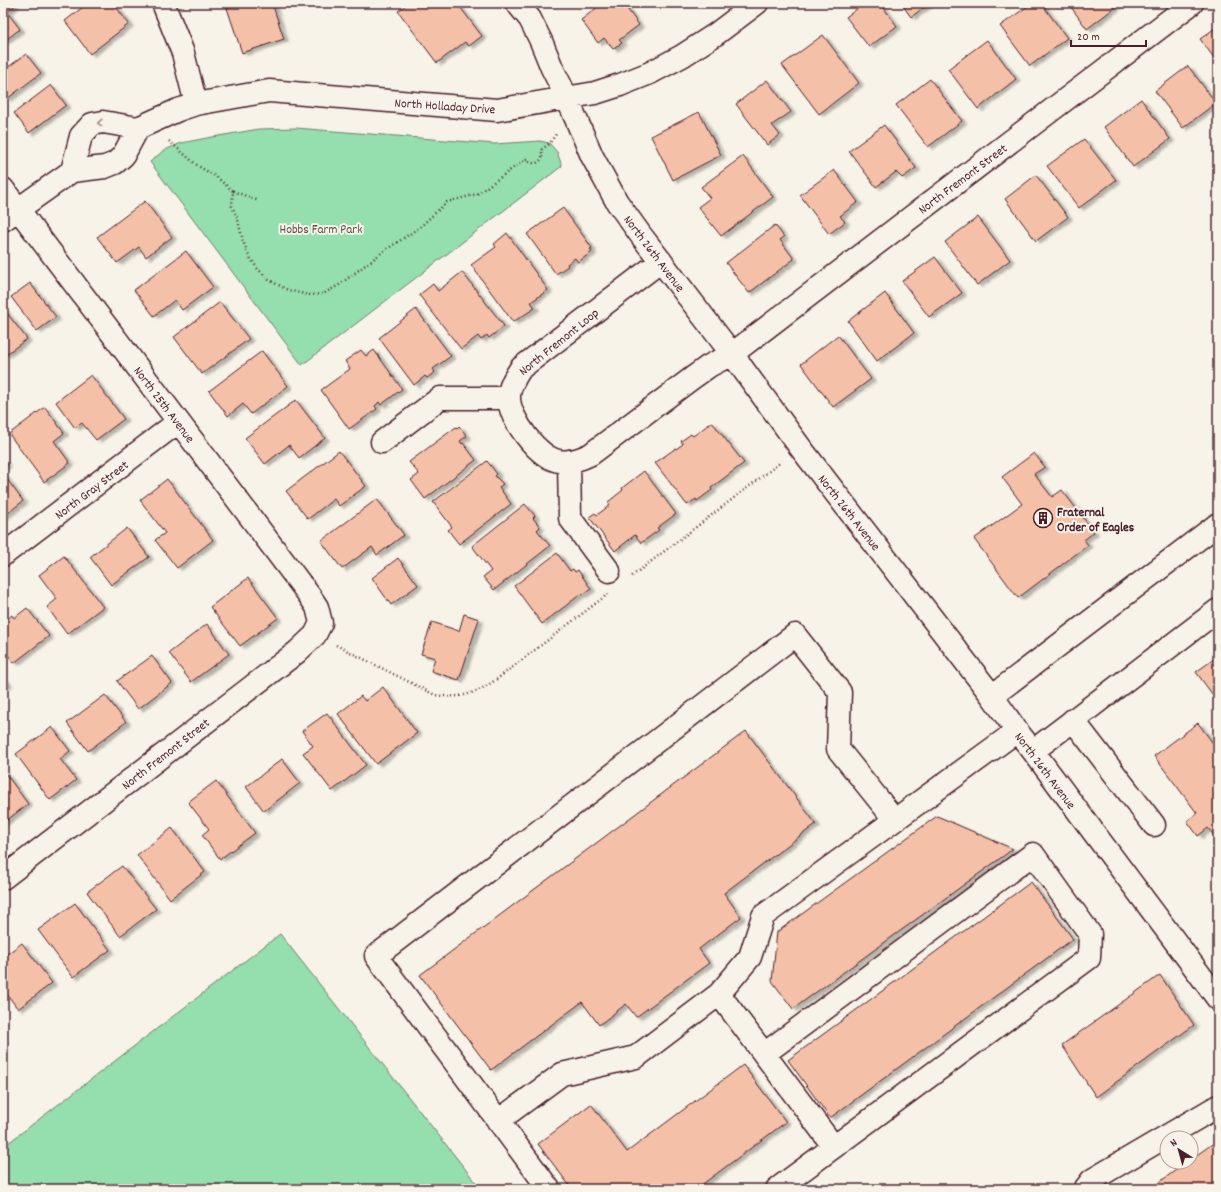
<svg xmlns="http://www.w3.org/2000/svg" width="1221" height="1192" viewBox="0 0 1221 1192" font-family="Dekko,sans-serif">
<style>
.green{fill:#95dead;stroke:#707e6c}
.building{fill:#f5c0a8;stroke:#4a1f2b;filter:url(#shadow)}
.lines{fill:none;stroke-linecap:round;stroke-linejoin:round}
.minor-casing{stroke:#4a1f2b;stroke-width:25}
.path{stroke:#4a1f2b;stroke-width:2.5;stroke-dasharray:1 3;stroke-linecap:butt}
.minor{stroke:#f7f3e8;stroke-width:22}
.oneway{stroke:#a0898a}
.labels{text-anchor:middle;stroke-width:4;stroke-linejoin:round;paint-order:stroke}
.street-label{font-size:13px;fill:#4a1f2b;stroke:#f7f3e8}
.park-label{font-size:13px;fill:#5d4f4c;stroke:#f7f3e8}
.poi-label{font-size:13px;font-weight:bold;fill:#4a1f2b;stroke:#f7f3e8;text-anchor:start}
</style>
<defs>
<filter id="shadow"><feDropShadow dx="4.5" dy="2.5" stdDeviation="1" flood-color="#0004"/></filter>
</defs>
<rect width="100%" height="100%" fill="#f7f3e8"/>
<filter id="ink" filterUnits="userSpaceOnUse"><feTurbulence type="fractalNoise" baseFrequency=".025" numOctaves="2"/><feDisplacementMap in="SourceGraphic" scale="8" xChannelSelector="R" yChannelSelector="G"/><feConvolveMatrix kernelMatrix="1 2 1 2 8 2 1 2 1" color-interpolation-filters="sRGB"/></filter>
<g filter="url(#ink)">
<path class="green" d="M296,128L495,144L540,141L549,143L557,152L562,166L302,365L150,162L163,151L181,143L207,138L259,129Z
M280,934L481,1189H3V1147Z"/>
<path class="building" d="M3,3H13L15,5L7,12L20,29L3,42Z
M88,3H113L129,24L90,54L65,21Z
M242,3H272L284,39L242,53L227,8Z
M408,3H457L482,36L469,46L465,42L437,63L398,11Z
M603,3H623L639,25L619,40L622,43L613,49L604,38L598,43L581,20Z
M865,3H880L897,26L869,47L846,17Z
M901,3H930L911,17Z
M1032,3H1041L1067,38L1030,66L1000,26Z
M1068,3H1121L1087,29Z
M1218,26V63L1200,39Z
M823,35L859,83L819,114L782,65Z
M987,40L1016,79L978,109L948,69Z
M26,54L41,73L7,99L3,94V71Z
M1188,66L1216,103L1183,128L1155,91Z
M930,79L962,121L928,147L896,105Z
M767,80L791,112L772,125L780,135L767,145L736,104Z
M51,85L66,105L29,133L14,113Z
M1141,99L1170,139L1133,167L1104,127Z
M699,112L721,155L673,180L651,136Z
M884,125L916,168L902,178L896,172L876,187L849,151Z
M1084,139L1116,180L1079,208L1047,166Z
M743,156L773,197L721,236L698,207L710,198L701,187Z
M834,170L858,202L840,216L845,222L829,234L800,195Z
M1036,175L1068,217L1036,241L1005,199Z
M145,201L172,237L146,257L139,247L117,263L97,237Z
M563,208L592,248L590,249L592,252L578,262L575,258L567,264L568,266L556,274L527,234Z
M978,217L1010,260L977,285L945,242Z
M775,225L784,237L780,240L794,259L749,293L726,263Z
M507,233L548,290L531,302L535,308L513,322L471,265L496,247L494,244Z
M186,251L213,287L182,310L175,300L154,316L134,290Z
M935,257L962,293L929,317L902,281Z
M462,272L504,326L489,338L487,335L481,340L478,336L461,349L419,295L433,284L438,291Z
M30,283L56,317L37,331L11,297Z
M885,293L914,333L877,361L848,321Z
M220,302L249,339L202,374L174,337Z
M3,308L27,339L5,355L3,353Z
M416,309L451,356L433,369L435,372L427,378L425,376L414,385L379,338Z
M838,335L871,379L833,407L801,364Z
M361,350L366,356L374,350L402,389L381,405L379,402L375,406L377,409L349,429L321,390L350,369L345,361Z
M262,351L288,386L251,414L243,404L228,416L209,391Z
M91,375L124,419L96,440L82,423L75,428L56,402Z
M296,400L325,438L299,458L289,445L265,464L245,438Z
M45,407L64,433L54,441L70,463L44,482L9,434Z
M712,422L744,463L711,488L712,490L697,501L696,499L687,505L655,463L676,448V449L683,444L681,441L691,434L693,436Z
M459,426L467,436L460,441L462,444L463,443L476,460L425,499L411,480L419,474L409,462L456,427L457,428Z
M339,451L366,486L339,506L334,499L308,519L286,491Z
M1034,453L1045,467L1034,474L1052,497L1062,490L1094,532L1084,540L1088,545L1018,598L974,539L1022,504L1002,477Z
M3,460L7,465L3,467Z
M487,461L497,474L495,476L503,484L499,487L511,504L459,544L448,530L452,527L433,502Z
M644,471L676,514L657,528L659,530L641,543L635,535L615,551L589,517L595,513L597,515L610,505L608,502L623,490L622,488Z
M3,474L23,501L3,517Z
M167,479L213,540L177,568L155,540L165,533L140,500Z
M377,499L404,535L377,555L372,547L342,569L321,541Z
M525,504L535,516L533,518L540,527L537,530L550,546L494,590L483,577L491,571L472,546Z
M127,528L149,557L111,585L90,557Z
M557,553L570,571L573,569L575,572L578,570L591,589L582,595L581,594L542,624L514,586Z
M64,556L103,607L67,634L47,607L57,599L39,575Z
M398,558L418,585L391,605L372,578Z
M248,578L278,618L240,646L210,607Z
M27,608L49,636L14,663L3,649V623L12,615L14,618Z
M464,614L479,619L459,680L431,671L435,658L421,654L432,622L459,631Z
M207,624L229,654L191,682L169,653Z
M152,656L172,683L138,709L117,681Z
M1218,656V702L1196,672Z
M3,677L8,684L3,687Z
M383,687L417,733L376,764L338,714L361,696L365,701Z
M105,695L126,722L88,751L67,723Z
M327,713L366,765L332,791L303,753L313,746L302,731Z
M1198,723L1218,750V841L1208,828L1198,836L1187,821L1197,813L1154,756Z
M52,727L70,751L60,759L76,780L50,800L16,754Z
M746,731L816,824L724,893L741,917L699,949L709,963L636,1017L626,1004L599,1025L582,1002L491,1070L420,975Z
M282,759L300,783L264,811L246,787Z
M6,774L28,804L3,823V776Z
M216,781L255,833L220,859L202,835L209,829L188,802Z
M937,816L1013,849L793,1009L772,981L777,932Z
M172,828L205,872L170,899L137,855Z
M122,866L156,909L120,936L87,892Z
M1031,882L1073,939L830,1118L788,1060Z
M75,903L110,950L73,977L38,930Z
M22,943L52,983L18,1009L3,989V957Z
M1160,975L1194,1025L1096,1097L1062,1045Z
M743,1065L786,1122L696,1189H572L538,1144L591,1104L627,1152Z
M1218,1140V1189H1150L1187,1162H1191V1159Z"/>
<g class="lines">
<defs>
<path id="minor" d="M163,3L183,53L196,104
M517,3L530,19L541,41L552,68L567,98L592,156L617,202L640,234L732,354L800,447L992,696L1017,731L1033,751L1218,999
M138,128L178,110L196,104L269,91L497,110L595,93L620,85L650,73L682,56L716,34L757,3
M72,171L81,136L92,124L103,122L138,128
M3,189L309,595L317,607L321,623L315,635L297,652L3,878
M3,220L72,171L105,167L115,163L123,156L138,128
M661,261L521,368C515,377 508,388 509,399C510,419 538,458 559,461C570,463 581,459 591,454L691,379L709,366L732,354L1192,3
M382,442L440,398H509
M569,461L570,518L609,571
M3,555L178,422
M992,696L1218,524
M1073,720L1154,825
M1033,751L1218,610
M719,994L834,1147
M764,1054L1033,854L1090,934L1089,958L777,1189
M498,1121L562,1074L636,1057L719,994L750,957L763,916L1017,731
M549,1189L376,956L795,635L840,692L838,749L895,820
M1085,1189L1092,1180L1218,1106"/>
</defs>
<use href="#minor" class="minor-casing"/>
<path class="path" d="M169,141L198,166L215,176L233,191L232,206L238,220L243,241L249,256L257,268L269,280L288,290L308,295L323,294L339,285L384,251L419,228L447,202L477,194L526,159C534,168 546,161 541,150L550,143L556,134
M233,191L259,201
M632,576L781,462
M336,645L435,695C462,699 475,694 497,679L608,594"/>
<use href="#minor" class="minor"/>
</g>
<defs><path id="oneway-chevron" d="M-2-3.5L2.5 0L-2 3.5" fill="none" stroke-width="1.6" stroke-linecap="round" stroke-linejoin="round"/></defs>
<use class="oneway" href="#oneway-chevron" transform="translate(100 123) rotate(176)"/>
</g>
<defs>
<symbol id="building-ring" viewBox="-11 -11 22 22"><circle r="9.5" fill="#f7f3e8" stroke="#4a1f2b" stroke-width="1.5"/><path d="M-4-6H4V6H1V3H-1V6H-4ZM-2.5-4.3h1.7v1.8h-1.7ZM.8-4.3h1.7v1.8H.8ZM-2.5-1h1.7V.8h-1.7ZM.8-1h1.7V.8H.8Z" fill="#4a1f2b"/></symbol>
</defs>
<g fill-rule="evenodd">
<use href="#building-ring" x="1032" y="507" width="22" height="22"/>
</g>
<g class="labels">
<g class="street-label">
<text transform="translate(445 105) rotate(4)" y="5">North Holladay Drive</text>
<text transform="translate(962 178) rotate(-37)" y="5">North Fremont Street</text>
<text transform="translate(655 253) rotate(53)" y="5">North 26th Avenue</text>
<text transform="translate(558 341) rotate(-39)" y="5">North Fremont Loop</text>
<text transform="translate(165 404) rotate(53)" y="5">North 25th Avenue</text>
<text transform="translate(91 489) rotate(-37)" y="5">North Gray Street</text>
<text transform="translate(850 512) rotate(52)" y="5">North 26th Avenue</text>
<text transform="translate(165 753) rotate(-38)" y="5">North Fremont Street</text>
<text transform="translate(1046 770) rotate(53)" y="5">North 26th Avenue</text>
</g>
<g class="park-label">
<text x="321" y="233">Hobbs Farm Park</text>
</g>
<g class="poi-label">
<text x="1057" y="516">Fraternal<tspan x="1057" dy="15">Order of Eagles</tspan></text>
</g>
</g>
<rect width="1221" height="1192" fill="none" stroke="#f7f3e8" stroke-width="16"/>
<rect x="8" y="8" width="1205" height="1176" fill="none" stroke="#4a1f2b" stroke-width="1.5" filter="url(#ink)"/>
<g transform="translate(1179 1150) rotate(323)"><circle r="19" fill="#f7f3e8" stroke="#b29e9c"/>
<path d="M0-3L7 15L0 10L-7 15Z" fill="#4a1f2b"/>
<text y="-6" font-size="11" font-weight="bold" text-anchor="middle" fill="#4a1f2b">N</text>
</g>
<path d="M1071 40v6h75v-6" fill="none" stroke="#4a1f2b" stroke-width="2"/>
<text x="1077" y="40" font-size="12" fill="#4a1f2b" stroke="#f7f3e8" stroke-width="3" paint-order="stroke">20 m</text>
</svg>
